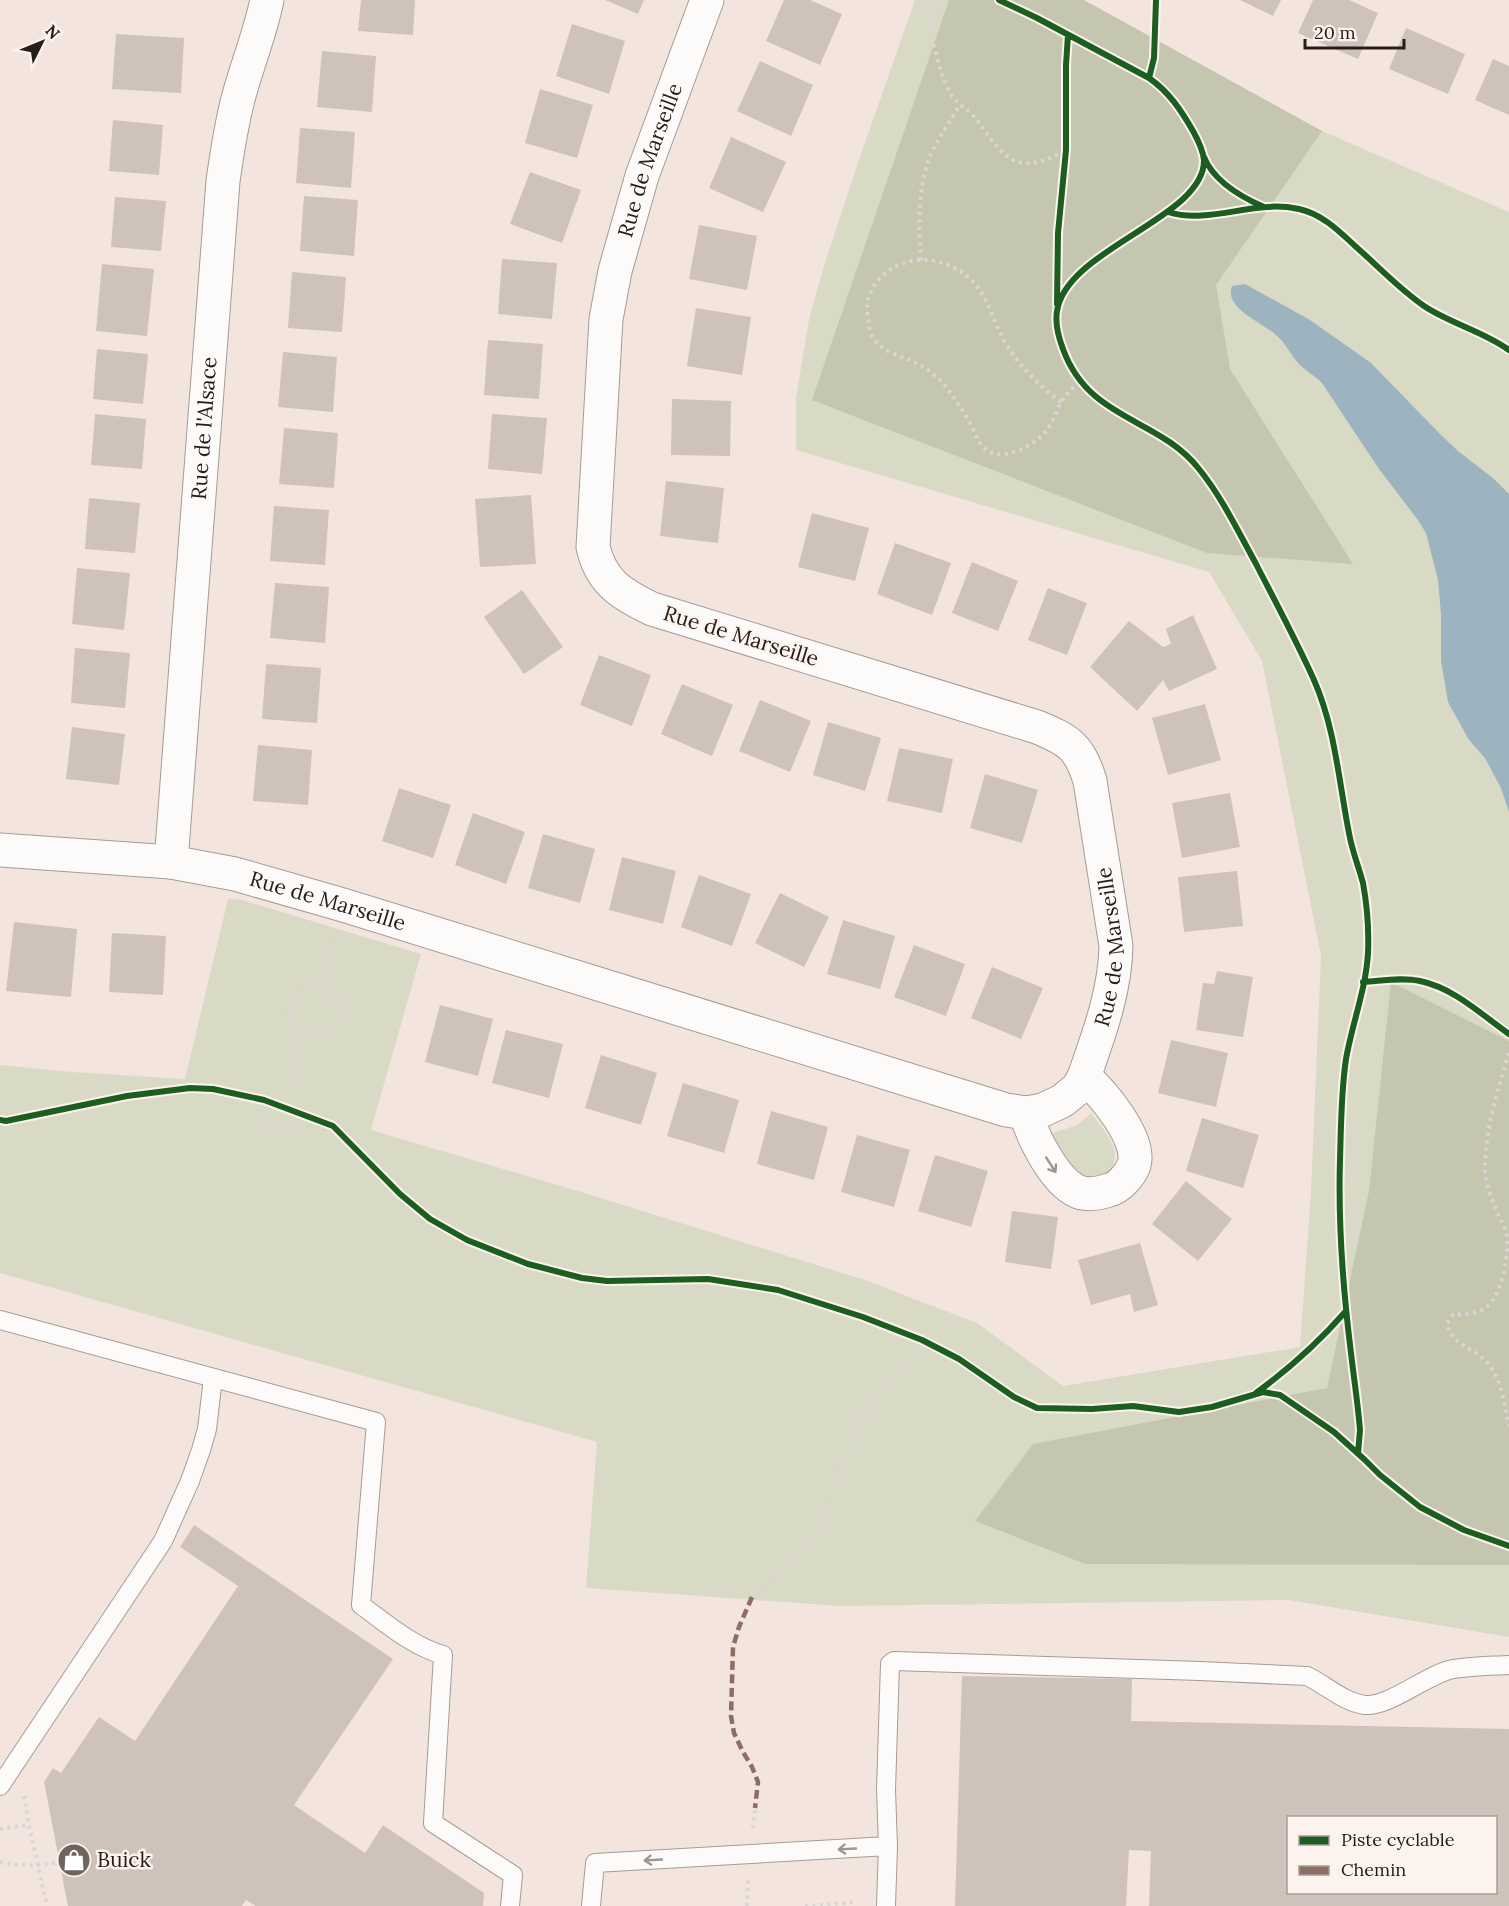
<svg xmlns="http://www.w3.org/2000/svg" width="1509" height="1906" viewBox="0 0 1509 1906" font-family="Lora,serif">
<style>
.green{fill:#d9dac6}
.forest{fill:#c4c6b0}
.water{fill:#9db3c0}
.building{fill:#cfc2bb;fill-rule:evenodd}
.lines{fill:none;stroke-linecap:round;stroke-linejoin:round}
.service-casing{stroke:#a59b96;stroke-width:20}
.minor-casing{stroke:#a59b96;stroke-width:35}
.path{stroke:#dad6d4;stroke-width:4;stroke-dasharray:3 4.5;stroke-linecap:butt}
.service{stroke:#fdfbfa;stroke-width:18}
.minor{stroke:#fdfbfa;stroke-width:33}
.quiet{stroke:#8d6e63;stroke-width:4.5;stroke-dasharray:9 4.5;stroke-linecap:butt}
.cycleway-casing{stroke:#fdf3ee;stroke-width:10}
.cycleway{stroke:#1b5e20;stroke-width:6}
.oneway{stroke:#9c9795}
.labels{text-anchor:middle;stroke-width:5;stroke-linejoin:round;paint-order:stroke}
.street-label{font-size:21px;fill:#261d19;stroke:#fdf3ee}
.poi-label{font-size:21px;fill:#261d19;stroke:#fdf3ee;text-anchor:start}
</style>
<rect width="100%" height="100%" fill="#f3e5de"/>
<path class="green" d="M915,0H1083L1322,131L1509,212V1637L1289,1600L841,1606L586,1588L597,1442L0,1273V1065L72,1072L185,1079L228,899L242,900L421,954L371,1130L578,1191L865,1280L977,1323L1063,1386L1300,1347L1311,1192L1321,956L1262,661L1209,572L796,450V398L809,319L824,266L861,154Z
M1091,1113C1099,1124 1111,1136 1114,1149C1119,1169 1099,1188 1080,1176C1067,1167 1058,1147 1050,1134L1077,1125Z"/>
<path class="forest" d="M949,0H1084L1322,131L1216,285L1230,369L1353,564L1207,553L812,400Z
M1391,982L1509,1041V1565L1085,1564L975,1521L1033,1444L1327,1388L1369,1191Z"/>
<path class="water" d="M1245,284L1310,320L1371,363L1441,435L1458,451L1494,479L1509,494V812L1501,788L1485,758L1469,740L1448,702L1441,661V614L1438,580L1426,533L1418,520L1379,469L1322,383C1315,376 1306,371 1300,365C1291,356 1286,343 1276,335C1263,323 1223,308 1232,286Z"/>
<path class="building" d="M361,0H415L413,35L358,31Z
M605,0H644L638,14Z
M784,0H810L842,14L820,65L766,41Z
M1240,0H1281L1273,16Z
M1313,0H1349L1378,13L1358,59L1298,33Z
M572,24L625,41L609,94L556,76Z
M1406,28L1465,54L1448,94L1389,69Z
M116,34L184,38L181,93L112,89Z
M322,51L376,56L372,112L317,107Z
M1493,59L1509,66V115L1475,100Z
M760,61L813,85L791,136L737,111Z
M540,89L593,105L577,158L525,143Z
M113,120L163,125L159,175L109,171Z
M300,128L355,132L351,188L296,183Z
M731,137L786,162L763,212L709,188Z
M530,172L581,190L562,243L510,224Z
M304,196L358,200L354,256L300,251Z
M115,197L166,201L161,251L111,247Z
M699,225L757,236L747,290L689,279Z
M502,259L557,263L552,319L498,314Z
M102,264L154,269L147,336L96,331Z
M292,272L346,277L342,332L288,328Z
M696,308L751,317L742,375L687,366Z
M488,340L543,344L539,399L484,395Z
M97,349L148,354L143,404L93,399Z
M283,352L337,357L333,412L278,407Z
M672,399L731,401L730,456L671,455Z
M95,414L146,419L142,469L91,465Z
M492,414L547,418L542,474L488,469Z
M284,428L338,433L334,488L279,484Z
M666,481L724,488L718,543L660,536Z
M531,495L536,564L480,567L475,499Z
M89,498L140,503L135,553L85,549Z
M274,506L329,510L325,565L270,561Z
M812,513L869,528L855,581L798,567Z
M895,543L951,563L932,615L877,594Z
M972,562L1018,581L998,631L952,613Z
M77,568L130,573L124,630L72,624Z
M275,583L329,587L325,643L270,638Z
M1048,588L1087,603L1067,655L1028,640Z
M522,590L563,647L524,674L484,617Z
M1193,615L1217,669L1169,691L1163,680L1137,711L1090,667L1129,621L1163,647L1171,644L1166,629Z
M75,648L130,653L125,708L71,703Z
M599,655L651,675L632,726L580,705Z
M266,664L321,668L317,723L262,719Z
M682,684L733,705L712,756L661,734Z
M760,700L811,721L790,772L739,751Z
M1205,704L1221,760L1168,775L1152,718Z
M828,722L881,738L865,791L813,775Z
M72,727L125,734L119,785L66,779Z
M258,745L312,750L308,805L253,801Z
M899,748L953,759L942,813L887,801Z
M985,774L1038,790L1022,843L970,828Z
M399,788L451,805L433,858L382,841Z
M1230,793L1240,847L1182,858L1172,803Z
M473,813L525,832L506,884L455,865Z
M543,834L595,849L580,903L528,888Z
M622,857L676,871L663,924L609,910Z
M1237,871L1243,926L1184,932L1178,877Z
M699,875L751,894L732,946L681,927Z
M780,893L829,917L804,967L755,943Z
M843,920L895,936L880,989L827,974Z
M14,922L77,929L71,997L6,991Z
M112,933L166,936L163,995L109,992Z
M914,945L965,964L946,1016L894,997Z
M992,967L1043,988L1021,1039L971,1018Z
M1217,971L1253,977L1243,1037L1196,1030L1203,983L1214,984Z
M440,1005L493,1019L478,1076L425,1062Z
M506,1030L563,1044L549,1098L492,1083Z
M1171,1040L1228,1053L1216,1107L1158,1093Z
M601,1055L657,1073L641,1125L585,1108Z
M683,1083L739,1100L724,1153L667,1136Z
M771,1111L828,1127L814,1180L757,1164Z
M1202,1118L1259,1135L1243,1188L1186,1171Z
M857,1135L910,1150L894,1207L841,1192Z
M935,1155L988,1171L971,1227L918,1211Z
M1186,1181L1232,1219L1198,1261L1152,1224Z
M1012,1211L1058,1217L1051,1269L1005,1262Z
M1140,1243L1158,1305L1134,1312L1130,1294L1091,1305L1078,1260Z
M194,1525L393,1659L294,1805L365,1853L383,1825L484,1893L483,1906H256L246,1900L242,1906H68L44,1782L53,1768L61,1773L99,1717L135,1741L238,1586L180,1547Z
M962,1676L1132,1679L1131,1721L1509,1729V1906H1149L1151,1851L1129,1850L1126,1906H955ZM1288,1818H1496V1892H1288Z"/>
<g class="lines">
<defs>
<path id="service" d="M0,1320L376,1422L361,1605C387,1624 412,1646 443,1655L433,1823L513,1875L510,1906
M0,1786L163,1541L190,1481L201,1450L207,1429L213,1378
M888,1846L886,1790L890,1664L894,1661L1200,1671L1307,1676C1326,1685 1343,1702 1365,1705C1388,1707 1424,1677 1449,1670C1468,1666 1490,1666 1509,1665
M591,1906L595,1863L888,1846L886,1906"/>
<g id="minor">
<path id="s1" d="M0,850L171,862L235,874L343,905L1006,1110L1026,1113L1043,1110L1062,1101L1077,1089L1084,1077C1099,1034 1115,992 1116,946L1090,781C1080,747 1069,740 1037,727L652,609C621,594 601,582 593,547L606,319L615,271L642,176L707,0"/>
<path id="s2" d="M171,862L223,181C227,153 231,126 238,99C247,65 260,34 267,0"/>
<path d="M1026,1113C1032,1136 1056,1186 1082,1193C1091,1195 1100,1193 1109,1190C1119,1188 1130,1175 1134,1165C1142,1139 1102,1092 1084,1077"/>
</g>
</defs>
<use href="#service" class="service-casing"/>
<use href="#minor" class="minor-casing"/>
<path class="path" d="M927,0C930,27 937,71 951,94C957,105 970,110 977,120C1006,161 1018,177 1066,150
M921,260C919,225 917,187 931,154C939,137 950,121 960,105
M1061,402C1041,387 1021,368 1008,347C991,321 988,288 960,271C953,267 943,263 935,261C900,254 861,280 868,318C869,324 869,331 872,336C882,353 902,356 918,364C927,369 939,378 946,387C954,397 962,409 969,421C977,437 982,457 1005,454C1020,452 1038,442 1047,430C1054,421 1056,410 1062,401C1067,394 1073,387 1080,381
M287 1011a26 26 0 1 1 52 0a26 26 0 1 1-52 0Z
M319,986L334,938
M1509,1053C1497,1091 1485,1130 1485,1171C1486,1187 1494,1204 1500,1219C1503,1224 1506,1230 1507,1236C1509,1255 1502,1297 1485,1308C1476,1314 1463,1314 1453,1315L1447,1323C1451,1345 1472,1347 1486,1361C1502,1378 1504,1404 1509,1426
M264,1100C263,1107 262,1112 264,1119C268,1131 286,1136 295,1126C298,1122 299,1117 301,1113
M284,1106L305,1037
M752,1597L761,1585L794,1560L822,1523L846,1451L858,1424L878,1394L922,1340
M24,1796L29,1825
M753,1828L755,1808
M0,1829L29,1825L47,1906
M0,1862C20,1867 39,1866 59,1862
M747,1906L748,1880
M805,1906L857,1902"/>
<use href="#service" class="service"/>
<use href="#minor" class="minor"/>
<path class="quiet" d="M752,1597L739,1627L733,1647L731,1716L734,1733L743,1752L752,1767L758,1782L755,1808"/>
<defs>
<path id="cycleway" d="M999,0L1037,18L1149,78C1169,92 1181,110 1193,131C1198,140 1203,150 1204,160C1205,218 1067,248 1057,311C1055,323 1058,336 1063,349C1089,421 1158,417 1199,469C1221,496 1238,531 1255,562C1275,601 1296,640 1314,680C1336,730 1339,785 1350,838C1353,853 1359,868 1363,883C1367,905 1369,930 1368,953C1366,989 1352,1024 1346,1059C1341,1092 1341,1127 1340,1160C1338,1224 1343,1289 1351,1353C1354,1379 1358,1405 1360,1430L1358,1453
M1149,78L1154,58L1156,0
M1204,157C1214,182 1241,197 1264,207
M1168,212C1200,222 1235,209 1267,207C1277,206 1289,207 1299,209C1322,214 1339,231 1355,246C1378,266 1399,289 1424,306C1451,324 1483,331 1509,350
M1057,304L1058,233L1066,150V65L1068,35
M1363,982C1381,981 1402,977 1420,981C1454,988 1482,1015 1509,1034
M0,1120L6,1121L127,1096L190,1088L213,1089L264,1100L333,1126L400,1194L430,1219L467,1240L528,1264L582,1278L607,1281L708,1279L778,1290L863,1317L922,1340L959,1359L1014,1397L1037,1408L1092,1409L1133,1406L1179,1412L1212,1407L1263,1392L1280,1395L1334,1432L1365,1460L1380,1475L1420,1507L1464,1530L1509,1546
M1256,1393C1289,1369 1319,1342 1346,1311"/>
</defs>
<use href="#cycleway" class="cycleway-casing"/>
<use href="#cycleway" class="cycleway"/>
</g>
<defs><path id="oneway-shaft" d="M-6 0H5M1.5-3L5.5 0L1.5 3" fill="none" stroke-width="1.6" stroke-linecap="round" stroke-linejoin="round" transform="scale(1.5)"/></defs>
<g class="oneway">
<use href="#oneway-shaft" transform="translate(1051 1165) rotate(57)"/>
<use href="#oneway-shaft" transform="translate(847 1849) rotate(177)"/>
<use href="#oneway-shaft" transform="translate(653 1860) rotate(177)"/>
</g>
<defs>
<symbol id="shop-disc" viewBox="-11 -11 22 22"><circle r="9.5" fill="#6e635e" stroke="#fdf3ee"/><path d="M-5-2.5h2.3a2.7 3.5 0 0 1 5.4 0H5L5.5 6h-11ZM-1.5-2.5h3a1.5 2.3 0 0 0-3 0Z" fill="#fff"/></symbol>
</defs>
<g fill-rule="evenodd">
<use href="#shop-disc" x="55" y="1841" width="38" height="38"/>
</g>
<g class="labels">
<g class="street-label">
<text dy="7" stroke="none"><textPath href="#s1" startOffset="2402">Rue de Marseille</textPath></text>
<text dy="7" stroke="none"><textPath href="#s2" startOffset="435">Rue de l'Alsace</textPath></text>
<text transform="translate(741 636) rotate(17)" y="7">Rue de Marseille</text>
<text dy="7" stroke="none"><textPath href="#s1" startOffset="333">Rue de Marseille</textPath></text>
<text dy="7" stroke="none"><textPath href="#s1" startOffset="1269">Rue de Marseille</textPath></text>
</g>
<g class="poi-label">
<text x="97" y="1867">Buick</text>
</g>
</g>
<rect x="1287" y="1816" width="210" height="78" fill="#fdf3ee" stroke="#a79d99" stroke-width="1.5"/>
<rect x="1299" y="1836" width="30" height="9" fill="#1b5e20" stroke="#a79d99" stroke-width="1.5"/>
<text x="1341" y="1846" font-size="18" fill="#261d19">Piste cyclable</text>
<rect x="1299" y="1866" width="30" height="9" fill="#8d6e63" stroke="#a79d99" stroke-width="1.5"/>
<text x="1341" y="1876" font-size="18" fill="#261d19">Chemin</text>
<g transform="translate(42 42) rotate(47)" stroke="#fdf3ee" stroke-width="4.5" paint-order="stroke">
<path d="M0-4.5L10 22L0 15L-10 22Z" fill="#261d19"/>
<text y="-9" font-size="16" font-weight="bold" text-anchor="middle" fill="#261d19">N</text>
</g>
<path d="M1305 39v9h99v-9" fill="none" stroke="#261d19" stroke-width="3"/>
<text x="1314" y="39" font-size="18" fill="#261d19" stroke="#fdf3ee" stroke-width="4.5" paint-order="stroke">20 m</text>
</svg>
